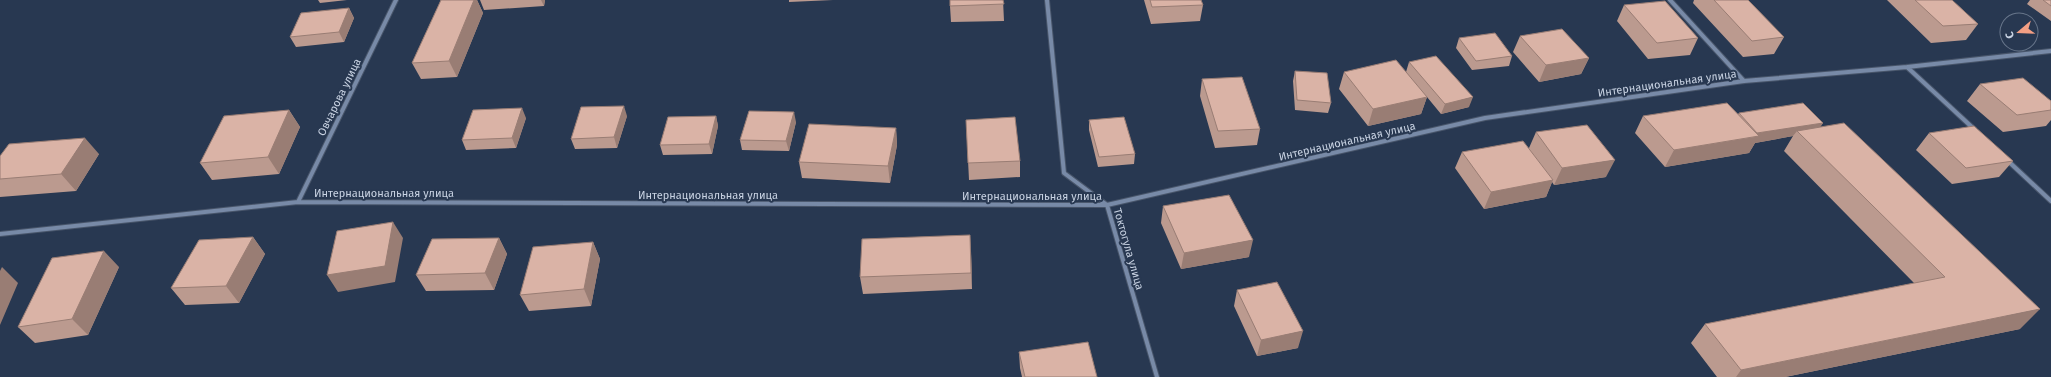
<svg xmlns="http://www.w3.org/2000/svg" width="2051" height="377" viewBox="0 0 2051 377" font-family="'Fira Sans',sans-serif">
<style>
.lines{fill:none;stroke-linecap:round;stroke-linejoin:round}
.minor-casing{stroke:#48556a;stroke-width:6}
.minor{stroke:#788aa7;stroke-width:4}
.wall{fill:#bb9a8f}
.shaded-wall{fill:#997d74}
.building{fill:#dab3a6;stroke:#997d74}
.labels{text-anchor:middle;stroke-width:4;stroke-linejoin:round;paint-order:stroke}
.street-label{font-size:11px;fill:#c8d2e2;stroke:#283851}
</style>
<rect width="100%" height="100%" fill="#283851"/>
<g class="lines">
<defs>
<path id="minor" d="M1047,0L1064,173L1107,205L1157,377
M1670,0L1744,81
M1907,67L1974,129
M2007,160L2051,201
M298,202L396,0
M0,234L298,202L1107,205L1485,118L1744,81L1907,67L2051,51"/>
</defs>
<use href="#minor" class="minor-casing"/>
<use href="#minor" class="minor"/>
</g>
<path class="wall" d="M318,0H347L320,3Z
M441,0H477L483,13L457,77L421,79L412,63Z
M480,0H545L544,6L484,10Z
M789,0H833L789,2Z
M1003,0L1004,21L951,22L950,6Z
M1144,0H1201L1203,5L1200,21L1151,24Z
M1694,0H1748L1784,37L1774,54L1743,57L1693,3Z
M1887,0H1952L1978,24L1966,40L1931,43Z
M2030,0H2051V21L2027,4Z
M1624,5L1698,38L1690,55L1648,59L1617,21Z
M349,8L354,18L344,42L296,47L290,37Z
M1520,36L1589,58L1581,74L1539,82L1513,52Z
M1459,38L1512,56L1509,66L1472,70L1456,48Z
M1409,62L1469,107L1441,114L1427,97L1421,114L1368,126L1339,89L1344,72H1406Z
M1295,71L1331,103L1328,113L1295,110L1293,81Z
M1202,79L1260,129L1257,145L1215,148L1200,96Z
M1980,84L2051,101V120L2046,126L2003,132L1967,101Z
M289,110L300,127L279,174L212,180L200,163Z
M1739,113L1823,123L1820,127L2020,329L1785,377H1717L1691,343L1705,324L1914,283L1784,151L1793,136L1755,143L1749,153L1665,167L1635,133L1643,116L1738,114Z
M627,116L617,148L575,149L571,139Z
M716,116L718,126L712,154L663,155L660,145Z
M526,118L516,148L466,150L462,140Z
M966,120L1020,161V177L969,180Z
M1089,120L1135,154L1134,164L1098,167L1089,130Z
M796,122L789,151L742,150L740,140Z
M896,128L897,145L890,183L802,178L799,162Z
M1536,132L1606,177L1554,185L1552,182L1546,197L1484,209L1455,168L1462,152L1529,148Z
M1929,133L2013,161L1999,177L1952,184L1916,150Z
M99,154L76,191L0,197V156Z
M1163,206L1249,257L1181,269L1161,223Z
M253,237L265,254L239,303L185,305L171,288Z
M499,238L507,254L494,290L426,291L416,275Z
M593,242L600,259L591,306L529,311L520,295Z
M971,251L972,289L863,294L860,277Z
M119,267L88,335L35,343L18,327Z
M1237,290L1298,348L1257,356L1234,306Z
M1019,352L1097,377H1022L1020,368Z"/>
<path class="shaded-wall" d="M474,0H477L483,13L457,77L449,61Z
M541,0H545L544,6Z
M349,8L354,18L344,42L339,32Z
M1589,58L1581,74L1539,82L1546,65Z
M1427,97L1421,114L1368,126L1373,109Z
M1473,97L1469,107L1441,114L1445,104Z
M624,106L627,116L617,148L614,137Z
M522,108L526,118L516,148L512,138Z
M289,110L300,127L279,174L268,157Z
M794,112L796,122L789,151L786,141Z
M716,116L718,126L712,154L709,144Z
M1823,123L1816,133L1797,131L1793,136L1755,143L1749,153L1665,167L1674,150L1755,137L1757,133Z
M896,128L897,145L890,183L888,166Z
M85,138L99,154L76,191L61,174Z
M1615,160L1606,177L1554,185L1562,168Z
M1553,180L1546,197L1484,209L1491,192Z
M393,222L403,238L395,282L338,292L327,275Z
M970,235L971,251L972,289L971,273Z
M253,237L265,254L239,303L226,286Z
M499,238L507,254L494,290L485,273Z
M1253,240L1249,257L1181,269L1184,253Z
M593,242L600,259L591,306L584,289Z
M104,251L119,267L88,335L72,319Z
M2,267L18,283L0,325V271Z
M2040,309L2020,329L1785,377H1736L1741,370Z
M1303,331L1298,348L1257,356L1261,340Z"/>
<path class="building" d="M441,0H474L449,61L412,63Z
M950,0H1003L1004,4L950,6Z
M1150,0H1201L1203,5L1152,7Z
M1714,0H1748L1784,37L1752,41Z
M1915,0H1952L1978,24L1943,26Z
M2043,0H2051V6Z
M1665,1L1698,38L1657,43L1624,5Z
M349,8L339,32L290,37L301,13Z
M1562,29L1589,58L1546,65L1520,36Z
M1495,33L1512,56L1476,61L1459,38Z
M1436,56L1473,97L1445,104L1409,62Z
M1396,60L1427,97L1373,109L1344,72Z
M1295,71L1327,73L1331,103L1297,100Z
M1242,77L1260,129L1218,131L1202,79Z
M2023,78L2051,101V110L2017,115L1980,84Z
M1727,103L1759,136L1674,150L1643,116Z
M1803,103L1823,123L1757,133L1739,113Z
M624,106L614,137L571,139L581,107Z
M522,108L512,138L462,140L473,110Z
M289,110L268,157L200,163L224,116Z
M749,111L794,112L786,141L740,140Z
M716,116L709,144L660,145L668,117Z
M1015,117L1020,161L968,163L966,120Z
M1124,117L1135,154L1099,157L1089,120Z
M1844,123L2040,309L1741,370L1705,324L1945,277L1797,131Z
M809,124L896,128L888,166L799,162Z
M1587,125L1615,160L1562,168L1536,132Z
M1974,126L2013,161L1966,168L1929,133Z
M85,138L61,174L0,179V156L9,144Z
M1523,141L1553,180L1491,192L1462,152Z
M1229,195L1253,240L1184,253L1163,206Z
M393,222L385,266L327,275L337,231Z
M970,235L971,273L860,277L862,239Z
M253,237L226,286L171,288L199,240Z
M499,238L485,273L416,275L432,239Z
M593,242L584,289L520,295L533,247Z
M104,251L72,319L18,327L52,258Z
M1277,282L1303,331L1261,340L1237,290Z
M1088,342L1097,377H1025L1019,352Z"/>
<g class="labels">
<g class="street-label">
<text transform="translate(1667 83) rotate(-8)" y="4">Интернациональная улица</text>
<text transform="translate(339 97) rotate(-64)" y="4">Овчарова улица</text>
<text transform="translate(1347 141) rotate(-13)" y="4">Интернациональная улица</text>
<text x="384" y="197">Интернациональная улица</text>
<text x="708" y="199">Интернациональная улица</text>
<text x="1032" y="200">Интернациональная улица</text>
<text transform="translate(1129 249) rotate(74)" y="4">Токтогула улица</text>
</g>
</g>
<g transform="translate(2019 32) rotate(251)"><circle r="19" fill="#283851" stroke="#68768b"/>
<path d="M0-3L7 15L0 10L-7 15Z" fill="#f39f84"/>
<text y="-6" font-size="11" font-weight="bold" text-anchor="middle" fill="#c8d2e2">С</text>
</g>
</svg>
